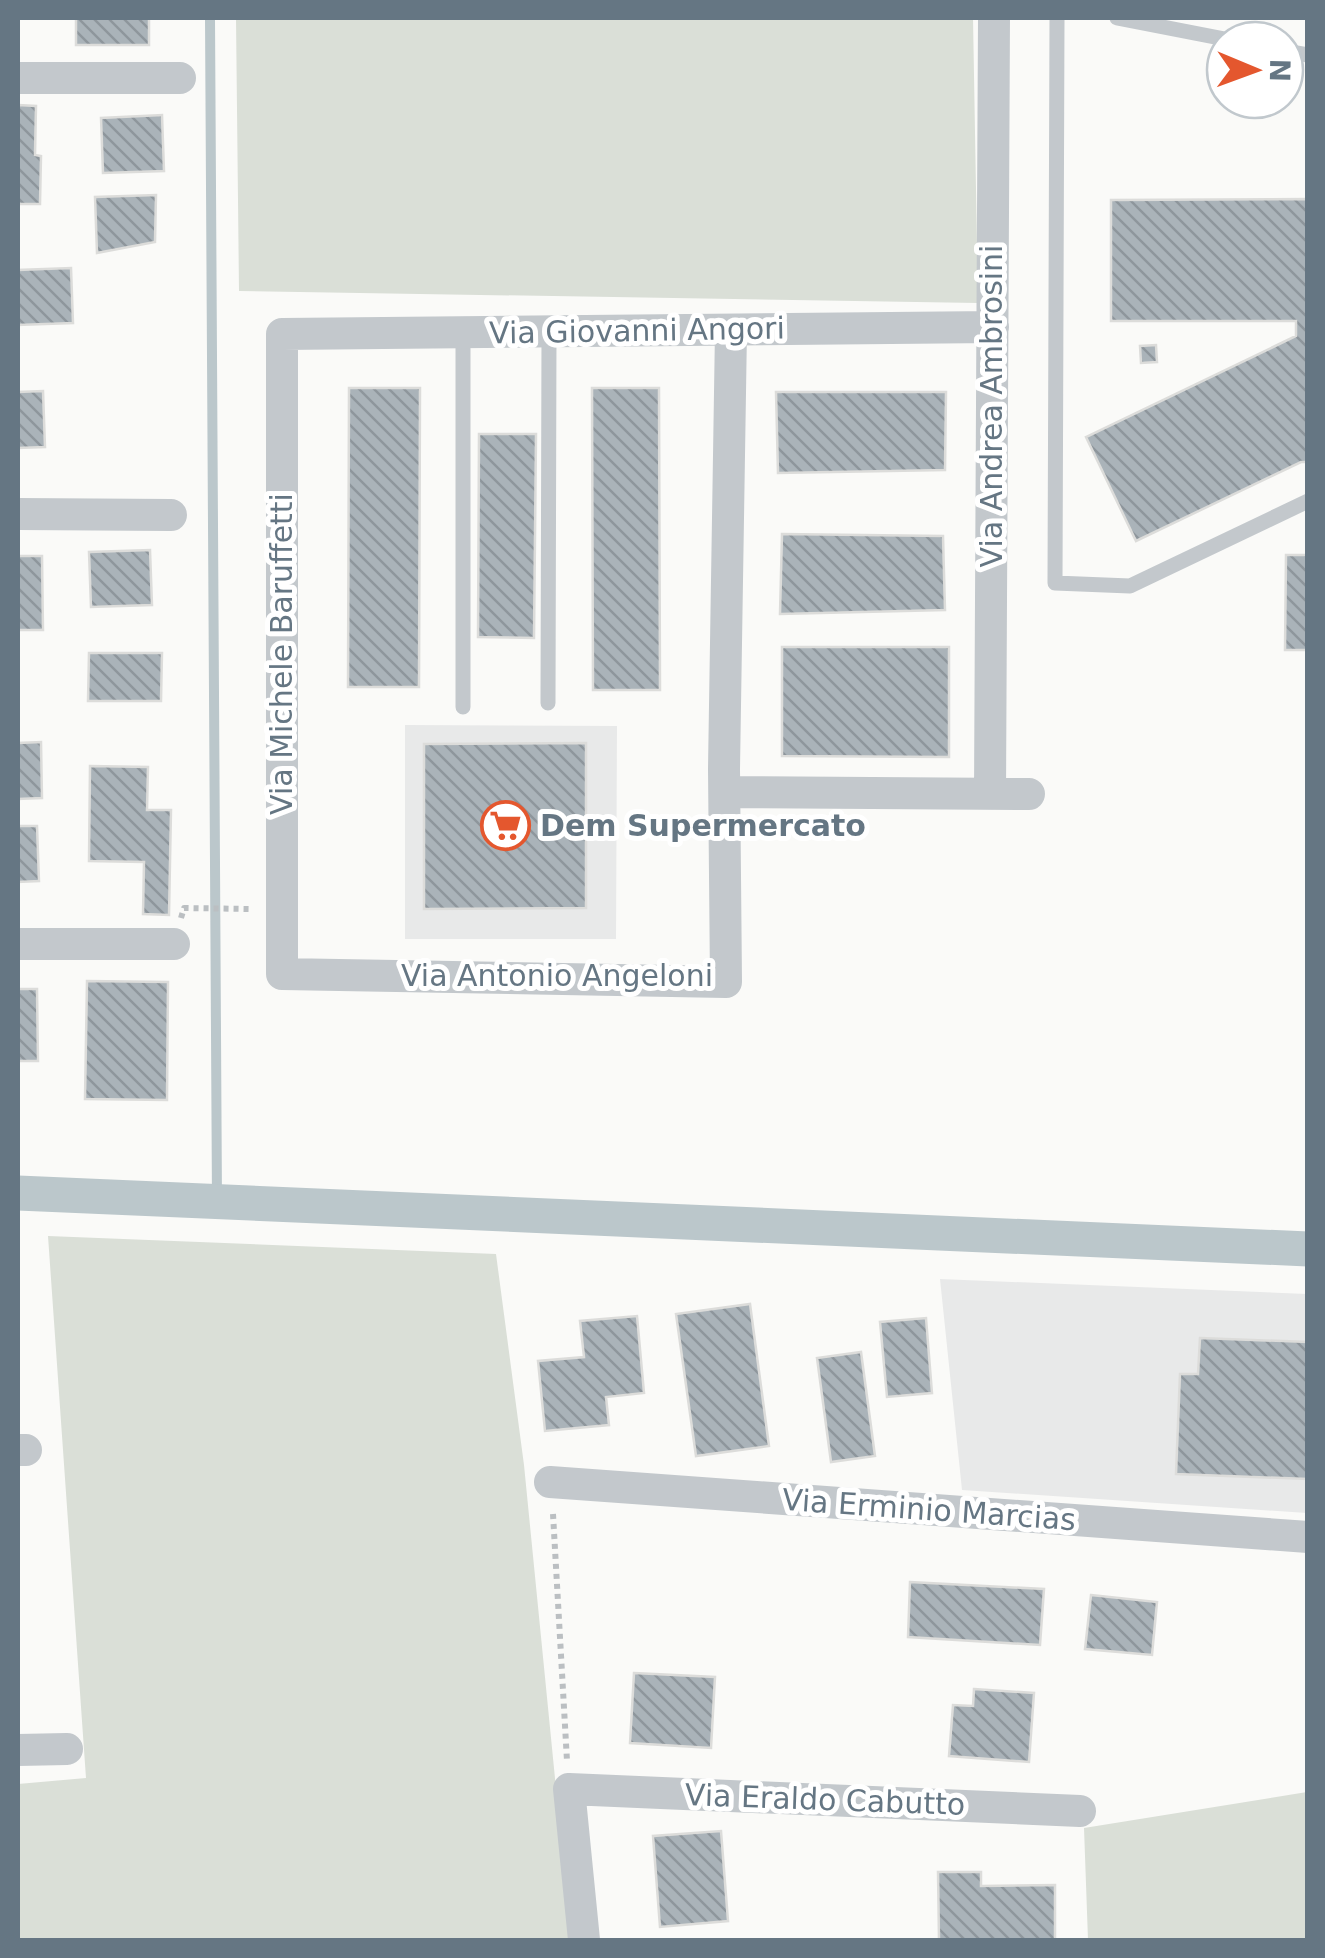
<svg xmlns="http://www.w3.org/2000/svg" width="1325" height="1958" viewBox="0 0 1325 1958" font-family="'DejaVu Sans',sans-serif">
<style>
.built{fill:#e8e9e9}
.grass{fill:#dadfd7}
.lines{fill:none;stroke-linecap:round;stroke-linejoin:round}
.stream{stroke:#bbc7cb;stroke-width:10}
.canal{stroke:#bbc7cb;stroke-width:35}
.building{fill:url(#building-back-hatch);stroke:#dcdcda;stroke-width:2.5}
.path{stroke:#bbbfc2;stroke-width:6;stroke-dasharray:5 5;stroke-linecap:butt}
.lane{stroke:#c3c8cc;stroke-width:15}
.street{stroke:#c3c8cc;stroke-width:32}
.labels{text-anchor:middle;stroke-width:10;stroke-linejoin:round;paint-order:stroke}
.street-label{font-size:30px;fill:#657683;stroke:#fff}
.poi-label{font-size:30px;font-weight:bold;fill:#657683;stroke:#fff;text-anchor:start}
</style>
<defs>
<pattern id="building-back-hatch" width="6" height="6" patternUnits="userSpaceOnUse" patternTransform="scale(2.5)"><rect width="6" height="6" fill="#aab3b9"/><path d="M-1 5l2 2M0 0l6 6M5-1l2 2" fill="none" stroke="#8e969c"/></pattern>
</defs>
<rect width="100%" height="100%" fill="#fafaf8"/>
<path class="built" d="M405,725L617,726L616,939H405Z
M940,1279L1307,1294V1513L962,1490Z"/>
<path class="grass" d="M236,18H973L978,303L239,291Z
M48,1236L496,1254L524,1465L571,1940H18V1784L86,1778Z
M1307,1792V1940H1088L1084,1828Z"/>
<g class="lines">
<path class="stream" d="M210,18L217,1202"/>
<path class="canal" d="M18,1193L1308,1249"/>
</g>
<path class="building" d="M76,18H149V45H76Z
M18,105L36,106L35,155L41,156L40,204H18Z
M162,115L164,171L103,173L101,118Z
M156,195L155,242L97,253L95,197Z
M1308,199V462H1301L1136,541L1086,437L1296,336V321H1111V200Z
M71,268L73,323L18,325V270Z
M1156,345L1157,362L1141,363L1140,346Z
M349,388H420L419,687H348Z
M592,388H659L660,690H593Z
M43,391L45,447L18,448V392Z
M776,392H946L945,470L778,473Z
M479,434H536L534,638L478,637Z
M782,534L943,536L945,610L780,614Z
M150,550L152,605L91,607L89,552Z
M1286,555H1308V650H1285Z
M18,556H42L43,630H18Z
M782,647H949V757L782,756Z
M89,653H162L161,701H88Z
M41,742L42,798L18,799V743Z
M586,743V908L424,909V744Z
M90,766L148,767L147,810H171L169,915L143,914L144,862L89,861Z
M18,826H37L39,881L18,882Z
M87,981L168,982L167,1100L85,1099Z
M18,989H37L38,1061H18Z
M750,1304L769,1446L696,1456L676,1314Z
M637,1316L644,1393L606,1397L609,1425L545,1431L538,1361L584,1357L580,1321Z
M926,1318L932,1393L887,1397L880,1322Z
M1200,1338L1308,1342V1479L1176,1474L1180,1374H1198Z
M861,1352L875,1456L831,1462L817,1358Z
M910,1582L1044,1589L1040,1645L908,1637Z
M1091,1595L1157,1602L1152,1655L1085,1649Z
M634,1673L715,1677L711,1748L630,1743Z
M974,1689L1034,1693L1029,1762L949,1756L953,1705L973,1706Z
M721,1831L728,1921L660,1927L653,1836Z
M938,1872H981V1886L1055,1885V1940H939Z"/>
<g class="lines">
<path class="path" d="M181,918L184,908L251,909
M553,1514L567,1761"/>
<path class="lane" d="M1057,18L1055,583L1130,586L1308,501
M1117,18L1230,40
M1285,51L1308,55
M548,703L549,332
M463,707V333"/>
<path class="street" d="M18,78H180
M731,330L724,769L726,982L282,974V334L993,327
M18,514L171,515
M725,792L1029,794
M990,794L994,18
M18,944H174
M18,1450H26
M550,1482L1308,1537
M18,1750L67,1749
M584,1940L569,1789L1080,1811"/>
</g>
<defs>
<symbol id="supermarket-ring" viewBox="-11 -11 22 22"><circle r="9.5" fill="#fff" stroke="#e4572e" stroke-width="1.5"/><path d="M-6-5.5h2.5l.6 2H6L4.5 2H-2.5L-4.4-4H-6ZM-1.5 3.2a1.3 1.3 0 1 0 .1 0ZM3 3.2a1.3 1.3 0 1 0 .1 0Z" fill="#e4572e"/></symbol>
</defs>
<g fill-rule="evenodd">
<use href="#supermarket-ring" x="478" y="798" width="55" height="55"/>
</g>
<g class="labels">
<g class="street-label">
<text transform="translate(637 331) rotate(-1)" y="10">Via Giovanni Angori</text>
<text transform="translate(992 406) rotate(-90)" y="10">Via Andrea Ambrosini</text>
<text transform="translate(282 654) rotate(-90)" y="10">Via Michele Baruffetti</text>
<text x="557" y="986">Via Antonio Angeloni</text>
<text transform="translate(929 1510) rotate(4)" y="10">Via Erminio Marcias</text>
<text transform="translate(825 1800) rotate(2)" y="10">Via Eraldo Cabutto</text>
</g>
<g class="poi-label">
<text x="540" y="836">Dem Supermercato</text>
</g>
</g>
<rect width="1325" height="1958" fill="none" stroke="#657683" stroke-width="40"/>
<g transform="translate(1255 70) rotate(91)"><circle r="48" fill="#ffffff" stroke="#c1c8cd" stroke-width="2.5"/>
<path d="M0-8L18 38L0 25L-18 38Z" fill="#e4572e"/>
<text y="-15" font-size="28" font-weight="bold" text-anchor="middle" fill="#657683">N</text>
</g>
</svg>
